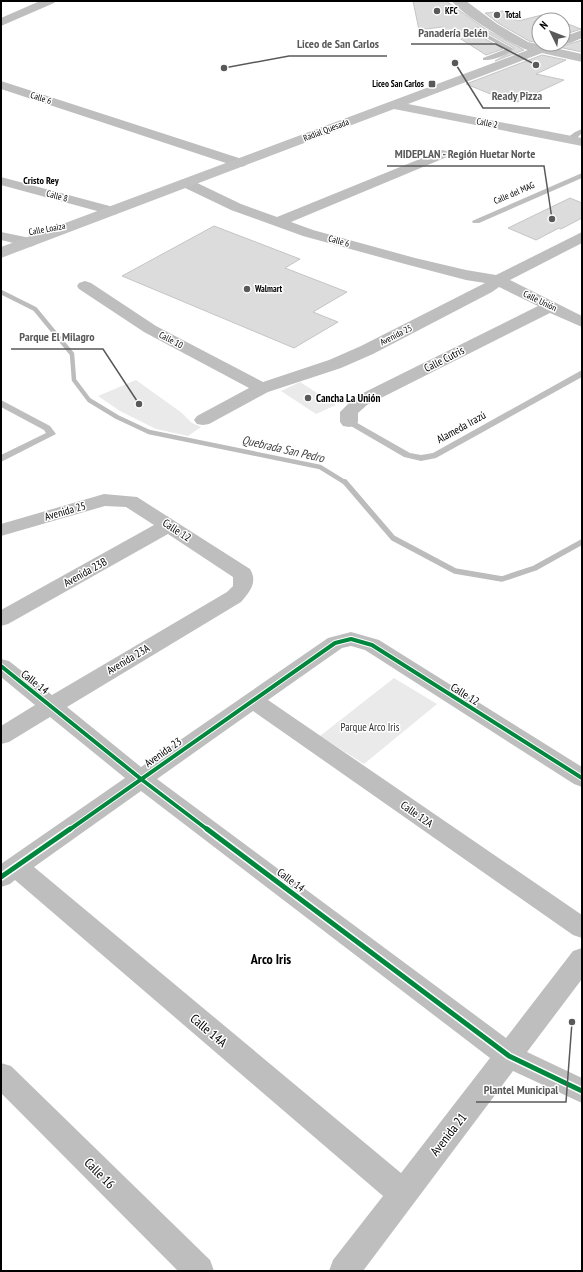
<svg xmlns="http://www.w3.org/2000/svg" width="583" height="1272" viewBox="0 0 583 1272" font-family="'PT Sans Narrow',sans-serif">
<style>
.green{fill:#eaeaea}
.lines{fill:none;stroke-linecap:round;stroke-linejoin:round}
.stream-far1{stroke:#bcbcbc;stroke-width:4.5}
.stream{stroke:#bcbcbc;stroke-width:5.5}
.building{fill:#dcdcdc;stroke:#c5c5c5}
.lane{fill:#bebebe;fill-rule:evenodd}
.street{fill:#bebebe;fill-rule:evenodd}
.secondary{fill:#c1c1c1;fill-rule:evenodd}
.cycleway-far1-casing{stroke:#fff;stroke-width:6}
.cycleway-casing{stroke:#fff;stroke-width:8}
.cycleway-far1{stroke:#00873e;stroke-width:4}
.cycleway{stroke:#00873e;stroke-width:5}
.poi-dot{fill:#595959;stroke:#fff;stroke-width:1.5}
.labels{text-anchor:middle;stroke-width:3;stroke-linejoin:round;paint-order:stroke}
.far-poi-label{font-size:9px;font-weight:bold;fill:#000;stroke:#fff;text-anchor:start}
.far-street-label{font-size:9px;fill:#000;stroke:#fff}
.far-neighbourhood-label{font-size:10px;font-weight:bold;fill:#000;stroke:#fff}
.street-label{font-size:11px;fill:#000;stroke:#fff}
.poi-label{font-size:11px;font-weight:bold;fill:#000;stroke:#fff;text-anchor:start}
.park-label{font-size:11px;fill:#2f2f2f;stroke:#fff}
.water-label{font-size:12px;font-style:italic;fill:#404040;stroke:#fff}
.near-street-label{font-size:13px;fill:#000;stroke:#fff}
.near-neighbourhood-label{font-size:14px;font-weight:bold;fill:#000;stroke:#fff}
.leader{fill:none;stroke:#595959;stroke-width:1.5}
.callout-dot{fill:#595959;stroke:#fff;stroke-width:1.5}
.callout-label{font-size:12px;text-anchor:middle;font-weight:bold;fill:#595959;stroke:#fff;stroke-width:3;stroke-linejoin:round;paint-order:stroke}
</style>
<rect width="100%" height="100%" fill="#fff"/>
<path class="green" d="M136,380L182,413L192,423L201,427L188,436L156,429L120,411L98,396Z
M300,382L336,405L316,414L281,391Z
M394,678L437,704L364,764L320,736Z"/>
<g class="lines">
<path class="stream-far1" d="M1,292L35,309L72,354L74,380L89,400L117,417L149,432L320,467L346,483"/>
<path class="stream" d="M345,482L393,538L455,571L502,579L535,568L582,542"/>
</g>
<path class="building" d="M413,1H446L487,30L524,50L495,61L511,52L514,48L477,27L472,29L473,32L503,49L486,55L442,27L419,30Z
M503,11L518,21L542,15L557,20H539V43L529,41L498,23L485,13Z
M563,22L581,29L563,35Z
M582,40V52L544,44L566,45Z
M542,55L566,60L536,74L564,80L517,102L498,97L466,84Z
M570,198L582,203V218L561,229L559,228L536,240L508,228Z
M214,226L300,259L285,268L347,292L313,312L338,322L294,348L122,276Z"/>
<g class="lines">
<path class="lane" d="M476,28L512,48L513,49C508,55 491,61 483,60V58L506,49L474,31L473,30Z
M582,129V133L573,142H567V138L575,132Z
M582,173V178L479,223H473L472,221Z
M582,370V377L436,458L421,461L404,457L344,422L346,420H352L410,453L421,455L433,453Z
M1,400L50,426L56,434L1,462V455L46,433L44,430L1,407Z"/>
<path class="street" d="M40,1H56L54,3L1,26V18Z
M582,30V38C575,41 568,45 561,44H563V37Z
M1,81L245,160L247,163L245,166L240,167L235,166L1,89Z
M442,150L447,151L449,154L447,157L291,222L313,230L415,258L466,270L496,275L582,232V243L510,280L582,316V327L550,313L367,405L358,413V422L355,426L349,427L343,426L340,422V412L355,397L538,306L499,287L492,292L373,354L341,368L268,392L209,424L203,425L197,424L194,420L197,416L249,388L144,332L79,289L77,286L79,283L85,281L91,283L156,326L263,382L329,360L361,346L485,283L466,280L405,264L303,236L231,210L181,186L179,183L181,180L186,179L191,180L241,204L277,217Z
M1,177L117,208L119,211L117,214L112,215L1,185Z
M1,232L35,239L38,242L35,245L30,247L1,240Z
M104,494L137,497L250,569C258,582 250,592 241,602L67,707L141,767L328,638L351,632L379,640L582,767V787L574,784L365,650L351,646L342,648L268,700L582,915V938L573,935L253,711L157,779L506,1038L573,951L582,948V979L527,1052L582,1078V1103L513,1071L363,1271H329L333,1260L383,1196L15,880L10,884L1,887V864L125,778L50,717L9,742L1,744V726L35,705L1,677V659L9,661L52,695L227,592L233,586V577L168,534L8,624L1,626V610L154,525L126,507L105,506L1,536V524ZM141,791L490,1058L401,1173L34,867Z
M1,1063L11,1066L210,1260L214,1271H178L1,1093Z"/>
<path class="secondary" d="M452,1H466L497,24L528,42L582,54V62L542,53L408,104L582,138V146L394,109L1,258V247L528,50C513,46 461,14 452,1Z"/>
<defs>
<path id="cycleway-far1" d="M1,666L141,779L208,830
M69,830L335,643L351,639L372,645L582,778"/>
<path id="cycleway" d="M207,829L509,1056L582,1091
M1,877L70,829"/>
</defs>
<use href="#cycleway-far1" class="cycleway-far1-casing"/>
<use href="#cycleway" class="cycleway-casing"/>
<use href="#cycleway-far1" class="cycleway-far1"/>
<use href="#cycleway" class="cycleway"/>
</g>
<g class="poi-dot">
<circle cx="437" cy="11" r="4"/>
<circle cx="497" cy="15" r="4"/>
<rect x="428" y="80" width="8" height="8" rx="2"/>
<circle cx="247" cy="289" r="4"/>
<circle cx="308" cy="398" r="4"/>
</g>
<g class="labels">
<g class="far-poi-label">
<text x="445" y="14">KFC</text>
<text x="505" y="18">Total</text>
<text x="424" y="87" text-anchor="end">Liceo San Carlos</text>
<text x="255" y="292">Walmart</text>
</g>
<g class="far-street-label">
<text transform="translate(41 98) rotate(18)" y="3">Calle 6</text>
<text transform="translate(487 123) rotate(11)" y="3">Calle 2</text>
<text transform="translate(326 130) rotate(-21)" y="3">Radial Quesada</text>
<text transform="translate(514 193) rotate(-23)" y="3">Calle del MAG</text>
<text transform="translate(57 196) rotate(15)" y="3">Calle 8</text>
<text transform="translate(47 229) rotate(-10)" y="3">Calle Loaiza</text>
<text transform="translate(339 241) rotate(16)" y="3">Calle 6</text>
<text transform="translate(540 301) rotate(26)" y="3">Calle Unión</text>
<text transform="translate(396 335) rotate(-27)" y="3">Avenida 25</text>
<text transform="translate(171 340) rotate(28)" y="3">Calle 10</text>
</g>
<g class="far-neighbourhood-label">
<text x="41" y="184">Cristo Rey</text>
</g>
<g class="street-label">
<text transform="translate(444 359) rotate(-27)" y="4">Calle Cutris</text>
<text transform="translate(461 427) rotate(-29)" y="4">Alameda Irazú</text>
<text transform="translate(65 511) rotate(-16)" y="4">Avenida 25</text>
<text transform="translate(177 530) rotate(33)" y="4">Calle 12</text>
<text transform="translate(85 572) rotate(-29)" y="4">Avenida 23B</text>
<text transform="translate(128 659) rotate(-31)" y="4">Avenida 23A</text>
<text transform="translate(35 682) rotate(38)" y="4">Calle 14</text>
<text transform="translate(465 694) rotate(32)" y="4">Calle 12</text>
<text transform="translate(163 752) rotate(-35)" y="4">Avenida 23</text>
<text transform="translate(417 814) rotate(35)" y="4">Calle 12A</text>
<text transform="translate(291 880) rotate(37)" y="4">Calle 14</text>
</g>
<g class="poi-label">
<text x="316" y="402">Cancha La Unión</text>
</g>
<g class="park-label">
<text x="370" y="731">Parque Arco Iris</text>
</g>
<g class="water-label">
<text transform="translate(283 449) rotate(13)" y="4">Quebrada San Pedro</text>
</g>
<g class="near-street-label">
<text transform="translate(209 1030) rotate(40)" y="5">Calle 14A</text>
<text transform="translate(448 1134) rotate(-52)" y="5">Avenida 21</text>
<text transform="translate(100 1173) rotate(45)" y="5">Calle 16</text>
</g>
<g class="near-neighbourhood-label">
<text x="271" y="964">Arco Iris</text>
</g>
</g>
<path class="leader" d="M536 65L496 44H411M224 68L289 56H387M455 63L483 108H550M552 219L544 166H387M139 404L103 349H11M572 1022L566 1102H476"/>
<g class="callout-dot">
<circle cx="536" cy="65" r="4"/>
<circle cx="224" cy="68" r="4"/>
<circle cx="455" cy="63" r="4"/>
<circle cx="552" cy="219" r="4"/>
<circle cx="139" cy="404" r="4"/>
<circle cx="572" cy="1022" r="4"/>
</g>
<g class="callout-label">
<text x="453" y="37">Panadería Belén</text>
<text x="338" y="48">Liceo de San Carlos</text>
<text x="517" y="100">Ready Pizza</text>
<text x="465" y="158">MIDEPLAN - Región Huetar Norte</text>
<text x="57" y="341">Parque El Milagro</text>
<text x="521" y="1094">Plantel Municipal</text>
</g>
<rect width="583" height="1272" fill="none" stroke="#000000" stroke-width="4"/>
<g transform="translate(551 32) rotate(313)"><circle r="19" fill="#ffffff" stroke="#999999"/>
<path d="M0-3L7 15L0 10L-7 15Z" fill="#595959"/>
<text y="-6" font-size="11" font-weight="bold" text-anchor="middle" fill="#000000">N</text>
</g>
</svg>
